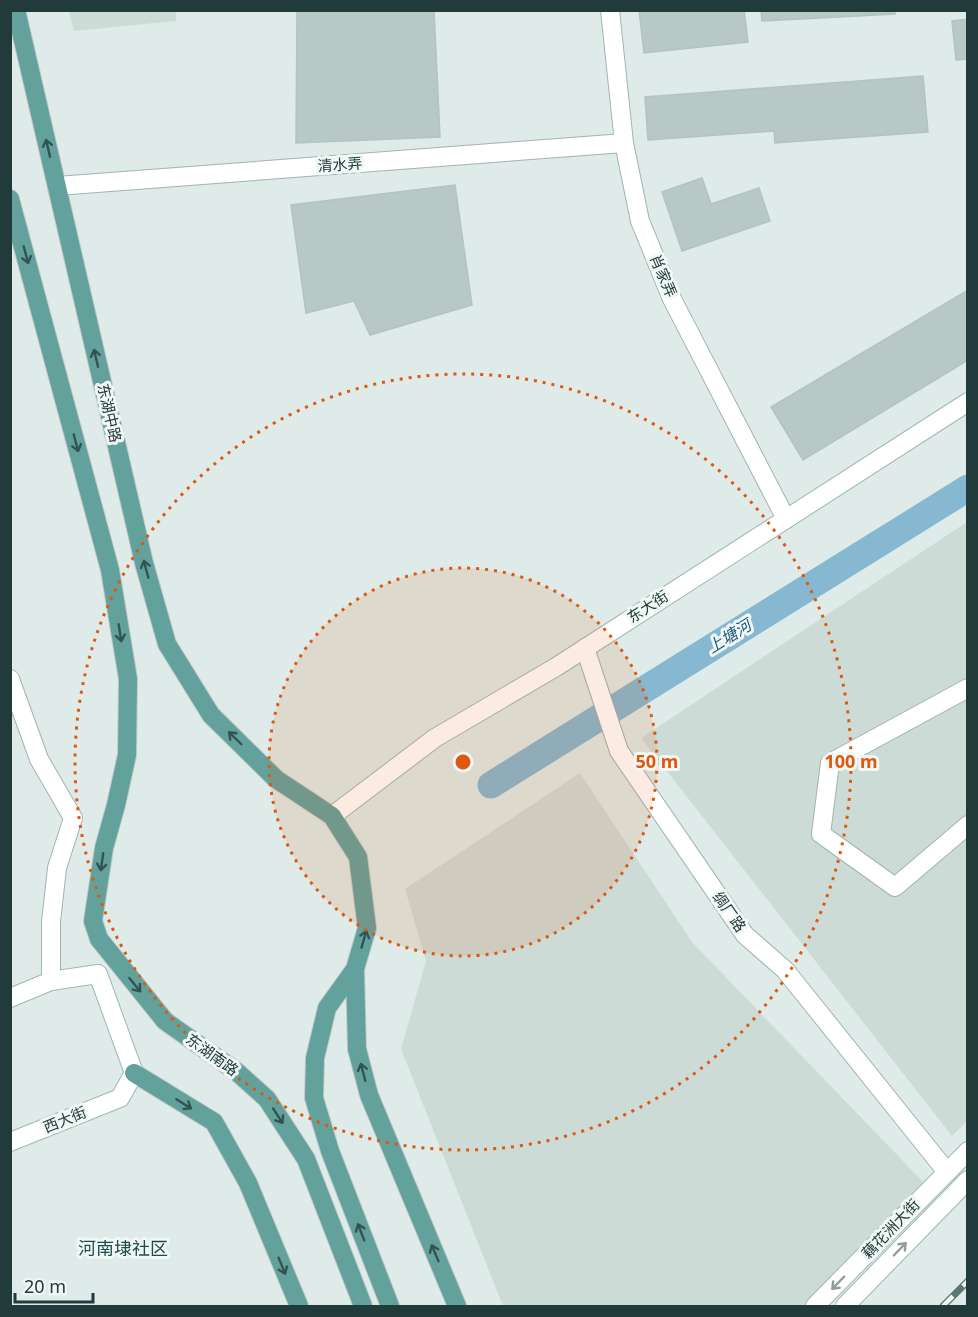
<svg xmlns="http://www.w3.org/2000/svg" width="978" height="1317" viewBox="0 0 978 1317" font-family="'Noto Sans','Noto Sans SC',sans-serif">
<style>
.built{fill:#cddbd7}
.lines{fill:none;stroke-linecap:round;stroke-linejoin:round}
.canal{stroke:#86b8d1;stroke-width:27}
.building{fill:#b8c8c4;stroke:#b2c4c0;stroke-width:1.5}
.street-casing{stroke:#a2b3b0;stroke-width:20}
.secondary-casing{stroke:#9eb7b2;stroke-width:20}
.primary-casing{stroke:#c1c8c8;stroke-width:20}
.street{stroke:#fff;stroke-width:18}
.secondary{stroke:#fff;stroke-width:18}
.primary{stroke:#63a19d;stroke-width:18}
.rail-casing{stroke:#5a7774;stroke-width:7}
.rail{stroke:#f0f7f5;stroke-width:4.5;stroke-dasharray:14;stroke-linecap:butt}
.oneway{stroke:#315452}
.oneway2{stroke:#909d9c}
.ring{fill:none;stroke:#de580e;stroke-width:3;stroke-dasharray:3 6}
.labels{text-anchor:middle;stroke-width:6;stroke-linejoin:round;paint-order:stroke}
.street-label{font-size:15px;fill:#203b39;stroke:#f0f7f5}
.water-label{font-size:16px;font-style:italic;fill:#1a5677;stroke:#f0f7f5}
.quarter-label{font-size:18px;fill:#1c4d4a;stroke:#f0f7f5}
.centre{fill:#de580e;stroke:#f0f7f5;stroke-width:3}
.ring-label{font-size:18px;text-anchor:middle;font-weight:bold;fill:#de580e;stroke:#f0f7f5;stroke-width:6;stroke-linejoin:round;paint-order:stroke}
</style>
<rect width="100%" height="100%" fill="#dfebe8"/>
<path class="built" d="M69,11H176V21L74,31Z
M967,522L968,1120L952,1136L641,738Z
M580,773L692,942L930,1189L806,1306H503L401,1049L426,961L405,889Z"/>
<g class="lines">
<path class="canal" d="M491,785L968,488"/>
</g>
<path class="building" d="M297,10H434L440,137L296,143Z
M639,10H744L748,42L644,53Z
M761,10H895V14L762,21Z
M968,19V59L956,60L952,21Z
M923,76L928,132L775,143L774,131L648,140L645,97Z
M702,178L711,204L759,188L770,221L682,251L662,192Z
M455,185L472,305L370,335L354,301L306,313L291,205Z
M968,290V360L803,460L771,407Z"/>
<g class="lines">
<defs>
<path id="street" d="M610,10L624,143L640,221L672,299L786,519
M57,186L624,143
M585,648L619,751L745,935L785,970L947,1172
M10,679L39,759L73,818L57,868L51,922V981
M968,688L830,763L821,834L895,887L968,825"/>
<path id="secondary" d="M332,816L435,738L556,667L968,402
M10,998L51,981L98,974L134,1073L120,1098L10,1142
M815,1306L968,1151
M845,1306L968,1180"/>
<path id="primary" d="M16,10L144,563L167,644L211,715L276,779L332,816L358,857L367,928L355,969L327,1008L315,1058L314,1098L330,1151L390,1306
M10,199L110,570L128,679L127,755L116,805L104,848L93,921L99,939L165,1021L237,1072L267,1099L306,1159L363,1306
M355,969L357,1049L369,1095L457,1306
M134,1073L214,1122L248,1183L299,1306"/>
</defs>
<use href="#street" class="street-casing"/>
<use href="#secondary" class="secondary-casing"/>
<use href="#primary" class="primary-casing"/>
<use href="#street" class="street"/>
<use href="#secondary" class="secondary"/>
<use href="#primary" class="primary"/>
<defs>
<path id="rail" d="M943,1306L968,1281"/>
</defs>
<use href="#rail" class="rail-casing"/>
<use href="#rail" class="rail"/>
</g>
<defs><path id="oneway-shaft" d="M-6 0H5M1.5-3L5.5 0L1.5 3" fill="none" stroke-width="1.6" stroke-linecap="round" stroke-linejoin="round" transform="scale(1.5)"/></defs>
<g class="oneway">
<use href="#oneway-shaft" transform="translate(48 148) rotate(-103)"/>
<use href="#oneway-shaft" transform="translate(26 255) rotate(75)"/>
<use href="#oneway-shaft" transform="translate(96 358) rotate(-103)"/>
<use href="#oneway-shaft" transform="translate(76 443) rotate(75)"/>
<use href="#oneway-shaft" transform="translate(146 569) rotate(-105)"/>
<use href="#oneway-shaft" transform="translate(120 633) rotate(81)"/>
<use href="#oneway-shaft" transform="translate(235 738) rotate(-136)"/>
<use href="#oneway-shaft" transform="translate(102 862) rotate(98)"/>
<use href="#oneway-shaft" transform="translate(364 939) rotate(-74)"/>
<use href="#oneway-shaft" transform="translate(135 985) rotate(51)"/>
<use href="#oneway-shaft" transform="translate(363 1072) rotate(-105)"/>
<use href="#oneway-shaft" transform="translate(184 1104) rotate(32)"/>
<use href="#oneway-shaft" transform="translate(278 1116) rotate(57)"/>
<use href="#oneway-shaft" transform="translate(361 1232) rotate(-111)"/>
<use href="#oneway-shaft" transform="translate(435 1253) rotate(-113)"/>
<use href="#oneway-shaft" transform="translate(282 1266) rotate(68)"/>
</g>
<g class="oneway2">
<use href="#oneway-shaft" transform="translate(900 1249) rotate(-46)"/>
<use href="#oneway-shaft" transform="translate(838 1283) rotate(134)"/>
</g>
<circle cx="463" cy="762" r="194" fill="#de580e" fill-opacity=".12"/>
<g class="ring">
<circle cx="463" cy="762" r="194"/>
<circle cx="463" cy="762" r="388"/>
</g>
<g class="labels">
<g class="street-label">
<text transform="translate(340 165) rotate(-4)" y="5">清水弄</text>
<text transform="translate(663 276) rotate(67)" y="5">肖家弄</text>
<text transform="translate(109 413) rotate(77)" y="5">东湖中路</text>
<text transform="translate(648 607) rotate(-33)" y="5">东大街</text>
<text transform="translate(729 912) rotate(55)" y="5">绸厂路</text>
<text transform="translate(212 1055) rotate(36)" y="5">东湖南路</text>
<text transform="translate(65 1120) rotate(-22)" y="5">西大街</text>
<text transform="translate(891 1229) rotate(-46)" y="5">藕花洲大街</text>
</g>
<g class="water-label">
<text transform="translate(729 636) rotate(-32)" y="6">上塘河</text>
</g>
<g class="quarter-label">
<text x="123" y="1255">河南埭社区</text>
</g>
</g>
<circle cx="463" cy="762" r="9" class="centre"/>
<g class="ring-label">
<text x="657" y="768">50 m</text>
<text x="851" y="768">100 m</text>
</g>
<rect width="978" height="1317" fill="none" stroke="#203b39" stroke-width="24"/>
<path d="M15 1293v9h78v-9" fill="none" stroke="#203b39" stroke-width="3"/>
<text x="24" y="1293" font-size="18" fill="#203b39" stroke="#f0f7f5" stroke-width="4.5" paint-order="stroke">20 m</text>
</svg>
